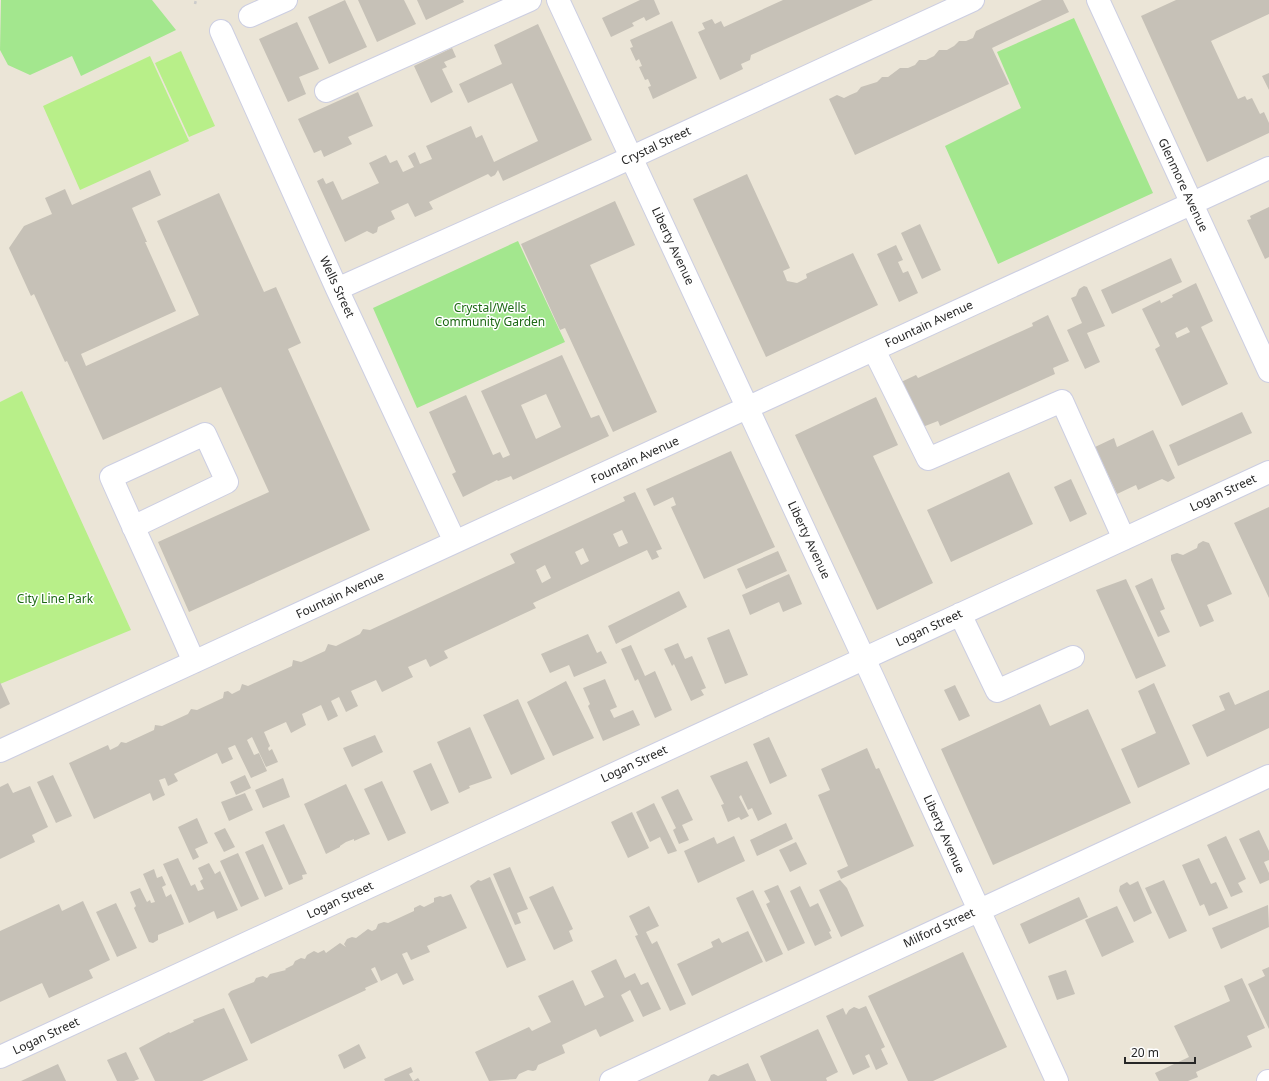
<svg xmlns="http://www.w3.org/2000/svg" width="1269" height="1081" viewBox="0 0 1269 1081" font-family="'Noto Sans',sans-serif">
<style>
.green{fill:#a3e78e}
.pitch{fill:#b8ef89}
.building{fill:#c6c1b7;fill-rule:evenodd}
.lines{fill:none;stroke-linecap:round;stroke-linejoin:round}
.minor-casing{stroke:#cccee2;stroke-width:24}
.path{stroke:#cbcbcb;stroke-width:2.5;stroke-dasharray:3 2;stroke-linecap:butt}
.minor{stroke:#fff;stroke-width:22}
.labels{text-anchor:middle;stroke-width:3;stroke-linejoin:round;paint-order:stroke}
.street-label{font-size:12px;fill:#272727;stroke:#fff}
.park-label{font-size:12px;fill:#1c6814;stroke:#fff}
</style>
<rect width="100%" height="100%" fill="#ebe5d7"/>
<path class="green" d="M1,0H152L176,30L81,76L72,56L30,75L8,65L0,50Z
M1074,18L1153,193L998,264L945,146L1021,108L997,52Z
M518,241L565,342L417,408L373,308Z"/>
<path class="pitch" d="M181,51L215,126L189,137L155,63Z
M150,56L189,141L80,190L43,106Z
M22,391L131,630L0,684V402Z"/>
<path class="building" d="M345,0L367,47L329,64L308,17Z
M358,0H404L416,24L377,42Z
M417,0H463L464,2L426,20Z
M640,0H654L660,14L646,21L644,17L632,23L634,26L611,37L602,18Z
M783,0H873L751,55L750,60L741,64L743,69L720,80L698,32L705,29L702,23L712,19L715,24L721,21L724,27Z
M1042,0H1063L1069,12L992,48L1009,84L855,155L829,99L837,95L844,98L850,95L857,92L861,87L877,82L882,77H888L900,68H908L915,65L919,60H926L934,56L939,50H947L954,46L959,41H966L973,38L976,31Z
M1176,0H1269V14L1211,41L1238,99L1245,96L1247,100L1252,98L1260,114L1264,112L1269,123V133L1207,162L1141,16Z
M672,21L697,78L653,99L648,87L651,86L648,79L645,80L639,67L642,66L639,59L636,61L630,48L633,47L630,40Z
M297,22L319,69L299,77L306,94L288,102L259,39Z
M538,24L592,140L503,181L498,170L495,175L491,177L488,174L429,202L433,209L415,217L408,203L391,211L395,219L378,227L377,232L373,234L367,231L345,242L317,181L323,178L326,184L333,181L342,200L379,183L369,163L386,155L390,163L397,160L403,172L414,167L408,156L415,152L420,164L432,159L426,146L471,126L476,138L482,135L494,162L538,141L512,83L468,103L459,84L502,64L494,45Z
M452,48L456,57L444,62L447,67L442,69L453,92L431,103L414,66Z
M1269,73V90L1262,76Z
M358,92L373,126L348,137L352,144L324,157L321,150L314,153L298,119Z
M150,170L161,195L132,208L147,242H145L176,311L81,354L86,366L199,315L157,221L219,193L264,292L276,287L301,343L288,349L370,530L189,612L158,542L269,492L221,387L103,440L67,361L65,362L34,294L31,296L9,248L24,226L52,214L45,198L65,189L72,205Z
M747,174L790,268L783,271L787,281L797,283L807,278L806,274L853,253L878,305L766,357L693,199Z
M615,201L635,245L590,265L657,412L613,432L565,328L560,330L521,244Z
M1269,207V257L1265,259L1247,220L1251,219L1250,216Z
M920,224L941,270L922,279L901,233Z
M896,245L903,260L898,262L903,273L908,271L918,293L899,302L877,254Z
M1171,258L1182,282L1112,314L1101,290Z
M1196,283L1213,321L1201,327L1228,384L1182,406L1155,349L1160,346L1142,309L1160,300L1161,303L1173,297L1172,295ZM1187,327L1190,332L1177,338L1175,333Z
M1084,286L1087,287L1105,326L1087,333L1100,362L1085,369L1067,330L1082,323L1071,298L1076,296L1079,289Z
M1048,315L1069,361L1053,368L1055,374L940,426L938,421L920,428L899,383L916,375L918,378L1033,326L1032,323Z
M562,355L591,418L599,415L609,436L513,480L511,476L498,481L497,480L463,497L452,474L456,472L429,412L466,395L493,455L500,452L503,458L510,455L481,391ZM546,394L561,427L536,439L521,405Z
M876,397L898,445L873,456L933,583L877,610L795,435Z
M1242,412L1252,433L1178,466L1169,445Z
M1153,430L1175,478L1168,482L1162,479L1138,490L1136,485L1117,494L1095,447L1114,438L1117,447Z
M731,451L775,547L704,579L671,507L676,505L673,497L654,506L646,489Z
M1009,472L1033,524L951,562L927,510Z
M1071,479L1087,514L1070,522L1054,487Z
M635,492L662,549L656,551L659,557L652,560L647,550L533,603L536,608L444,651L448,658L430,667L426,659L408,667L413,677L382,692L376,680L351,691L358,706L346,712L339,697L331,701L338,716L328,721L321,705L302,714L306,725L291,733L286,722L264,732L270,746L268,748L269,751L272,749L278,762L266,767L252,737L247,740L254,755L259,753L267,771L251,778L235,745L228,748L233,759L222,764L217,753L174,774L178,781L168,786L165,778L159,780L165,795L153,801L150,793L94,819L69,763L108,745L110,750L118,746L121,742L126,743L154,730L155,725L162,726L188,714L191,709L197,710L223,698L224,692L228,691L232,694L240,690L242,684L248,686L292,666L293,660L301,662L325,651L328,644L336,646L360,634L363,629L370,630L515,563L510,554L625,501L623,497ZM622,530L628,543L619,547L613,534ZM583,548L589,561L581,565L575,552ZM545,565L551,578L542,583L536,570Z
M1269,507V598L1234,523Z
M1203,541L1209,543L1232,594L1207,605L1214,621L1200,627L1171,560V555L1177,553L1183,555L1197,548L1198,544Z
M778,551L787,571L746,589L737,569Z
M789,574L802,604L783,612L779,602L750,615L742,595Z
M1152,578L1165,609L1160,611L1170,632L1158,637L1135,586Z
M1126,579L1166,666L1136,679L1096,590Z
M679,591L687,607L616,644L608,626Z
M729,629L748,675L725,684L707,638Z
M588,634L597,653L601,651L607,663L574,677L569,665L550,673L541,654Z
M678,643L685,659L692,656L706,688L701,690L704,695L691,701L674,664L672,666L664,649Z
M631,645L645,676L655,671L672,710L655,718L638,679L635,681L621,649Z
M605,679L617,707L610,710L614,718L633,710L640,725L603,741L588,706L590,704L583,688Z
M566,681L594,738L553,756L527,702Z
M0,682L10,704L0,709Z
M1154,683L1190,764L1138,788L1121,749L1156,733L1138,691Z
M955,685L970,716L959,721L944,690Z
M1269,690V728L1207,757L1192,725L1225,710L1219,696L1229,692L1235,705Z
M518,699L545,759L511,775L483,715Z
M1040,704L1050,726L1088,709L1131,803L993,865L941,749Z
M470,727L492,778L469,786L470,788L459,793L437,742Z
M375,735L383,752L352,767L343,748Z
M769,737L787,776L770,784L753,744Z
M867,748L876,769L879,768L914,846L841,879L837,871L848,866L818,795L830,790L821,769Z
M747,761L772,814L758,821L752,808L748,810L741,795L739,797L749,816L741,820L739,817L728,822L721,805L724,804L710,776Z
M431,763L449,803L431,811L413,771Z
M53,775L72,816L56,823L37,782Z
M245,775L251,788L236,795L230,782Z
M283,778L290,797L263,808L255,790Z
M382,781L406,833L388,841L364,789Z
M8,783L13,793L30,786L48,827L32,835L35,842L0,859V787Z
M346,784L370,834L354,841V839L346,842L340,846V847L326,854L304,804Z
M678,789L693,820L682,825L689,840L679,844L673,830L676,828L661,797Z
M245,793L253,810L229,821L221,802Z
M654,803L677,851L668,854L660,837L650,842L636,812Z
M632,812L649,848L628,858L611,822Z
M197,818L208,843L195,849L199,857L193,860L178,827Z
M786,823L793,839L757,856L750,840Z
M284,824L307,874L302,875L303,879L289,885L265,832Z
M225,828L235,847L224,852L214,833Z
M1259,830L1269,851V860L1264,862L1269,873V880L1260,884L1239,839Z
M734,836L745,861L698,883L684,851L714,837L717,844Z
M1226,836L1246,879L1238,883L1243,892L1231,897L1207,845Z
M796,842L807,864L790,872L779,850Z
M263,844L283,889L265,897L245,852Z
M238,853L259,899L241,907L220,861Z
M178,858L191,886L195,884L198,891L204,889L200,881L203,879L198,868L209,863L215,874L220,871L238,910L217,919L214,911L189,923L163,864Z
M1199,858L1211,884L1216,882L1228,908L1209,916L1204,904L1200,906L1182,865Z
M510,867L528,909L517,913L521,923L515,925L493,874Z
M154,869L157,878L162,876L166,885L162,887L166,897L171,894L184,924L158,935V940L153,943L149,942L134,908L136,906L130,892L140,888L147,902L150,900L151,903L155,902L143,874Z
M490,877L526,960L507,968L470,886L478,880L481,881Z
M840,880L847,888L864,926L841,937L819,890Z
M1164,880L1187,931L1169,939L1145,888Z
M1138,881L1152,913L1134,922L1119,891L1120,886L1127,882L1130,885Z
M778,885L805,943L788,951L766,904L770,902L764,891Z
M553,886L573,929L569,931L573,941L554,950L529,897Z
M800,886L810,907L818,903L831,931L829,932L832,938L815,946L790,891Z
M753,890L783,954L766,962L736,898Z
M451,894L467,928L427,946L430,952L411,960L407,952L402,954L414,980L403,985L397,973L381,981L375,967L371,969L378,982L365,988L366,990L251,1044L228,994L231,991L254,982L256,978L263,976L267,978L270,974L286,970L285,969L293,965L295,961L301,958L305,959L307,955L314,951L318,953L324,950L326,953L340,943L346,947L344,944L347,939L352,937L356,938L368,929L372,931L376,929L378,924L384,922L388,923L414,911V908L420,905L424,907L434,902V898L440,896L443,897Z
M1079,897L1088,917L1029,944L1020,924Z
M83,901L110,960L89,970L93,978L49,998L42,983L0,1002V931L59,904L62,911Z
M116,903L137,948L117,957L96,912Z
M1268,905L1269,927L1221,949L1212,928Z
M649,906L659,926L646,932L652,944L657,941L686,1004L670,1011L635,936L638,935L629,916Z
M1117,906L1134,942L1102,957L1085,920Z
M748,931L763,962L692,996L677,964L713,947L711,942L719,938L722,943Z
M963,952L1007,1047L933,1081H908L868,996Z
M616,959L625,978L635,973L641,985L648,982L661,1009L643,1017L630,990L621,995L634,1021L600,1037L596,1029L562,1045L565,1053L538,1065L536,1070L533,1071L528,1070L519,1074L516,1079L489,1081L475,1052L529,1027L532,1031L551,1022L538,996L573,980L585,1006L604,997L591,971Z
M1269,967V1029L1248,984L1265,976L1262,970Z
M1066,970L1075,994L1057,1000L1048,976Z
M1242,978L1265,1028L1247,1036L1252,1047L1196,1072L1198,1077L1188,1081H1159L1155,1073L1189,1057L1174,1026L1230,1001L1224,986Z
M866,1006L885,1047L881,1049L888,1064L876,1070L869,1054L865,1056L870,1067L853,1075L826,1016L843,1008L846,1015L849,1010L854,1007L859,1009Z
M224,1008L248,1060L202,1081H155L139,1048L169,1032L170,1033L194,1022L193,1020Z
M818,1029L838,1072L826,1078L827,1081H771L760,1056Z
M359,1044L366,1058L344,1069L338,1055Z
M126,1052L139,1079L134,1081H117L107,1060Z
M748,1063L756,1081H708L711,1075L714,1074L718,1076Z
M58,1064L66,1081H21Z
M411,1067L413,1072L409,1074L413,1081L418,1078L420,1081H385L384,1079Z"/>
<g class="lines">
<defs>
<path id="minor" d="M558,0L874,680L1057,1081
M1098,0L1269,371
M250,16L286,0
M221,31L337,289L455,542
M326,91L530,0
M337,289L604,170L973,0
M874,350L928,459L1062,401L1124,539
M133,527L227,482L205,434L111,477C138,538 167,600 194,662
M960,614L997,691L1073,657
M0,751L1269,168
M0,1057L1269,472
M611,1081L1269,776
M1268,1081H1269"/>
</defs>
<use href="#minor" class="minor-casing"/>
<path class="path" d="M195,4L196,0"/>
<use href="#minor" class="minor"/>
</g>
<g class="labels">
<g class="street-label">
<text transform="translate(656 146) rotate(-25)" y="4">Crystal Street</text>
<text transform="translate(1183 185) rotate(65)" y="4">Glenmore Avenue</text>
<text transform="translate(673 246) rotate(65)" y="4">Liberty Avenue</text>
<text transform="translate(337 287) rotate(65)" y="4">Wells Street</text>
<text transform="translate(929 324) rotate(-25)" y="4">Fountain Avenue</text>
<text transform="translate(635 460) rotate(-25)" y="4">Fountain Avenue</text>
<text transform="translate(1223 493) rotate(-25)" y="4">Logan Street</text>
<text transform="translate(809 540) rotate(65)" y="4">Liberty Avenue</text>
<text transform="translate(340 595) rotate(-25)" y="4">Fountain Avenue</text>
<text transform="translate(929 628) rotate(-25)" y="4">Logan Street</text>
<text transform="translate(634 764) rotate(-25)" y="4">Logan Street</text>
<text transform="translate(944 834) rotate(66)" y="4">Liberty Avenue</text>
<text transform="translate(340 900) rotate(-25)" y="4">Logan Street</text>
<text transform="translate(939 928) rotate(-25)" y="4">Milford Street</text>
<text transform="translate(46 1036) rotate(-25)" y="4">Logan Street</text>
</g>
<g class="park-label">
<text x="490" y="312">Crystal/Wells<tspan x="490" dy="14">Community Garden</tspan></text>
<text x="55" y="603">City Line Park</text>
</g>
</g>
<path d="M1125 1057v6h70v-6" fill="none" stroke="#272727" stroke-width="2"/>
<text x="1131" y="1057" font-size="12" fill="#272727" stroke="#ffffff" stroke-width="3" paint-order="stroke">20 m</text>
</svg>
